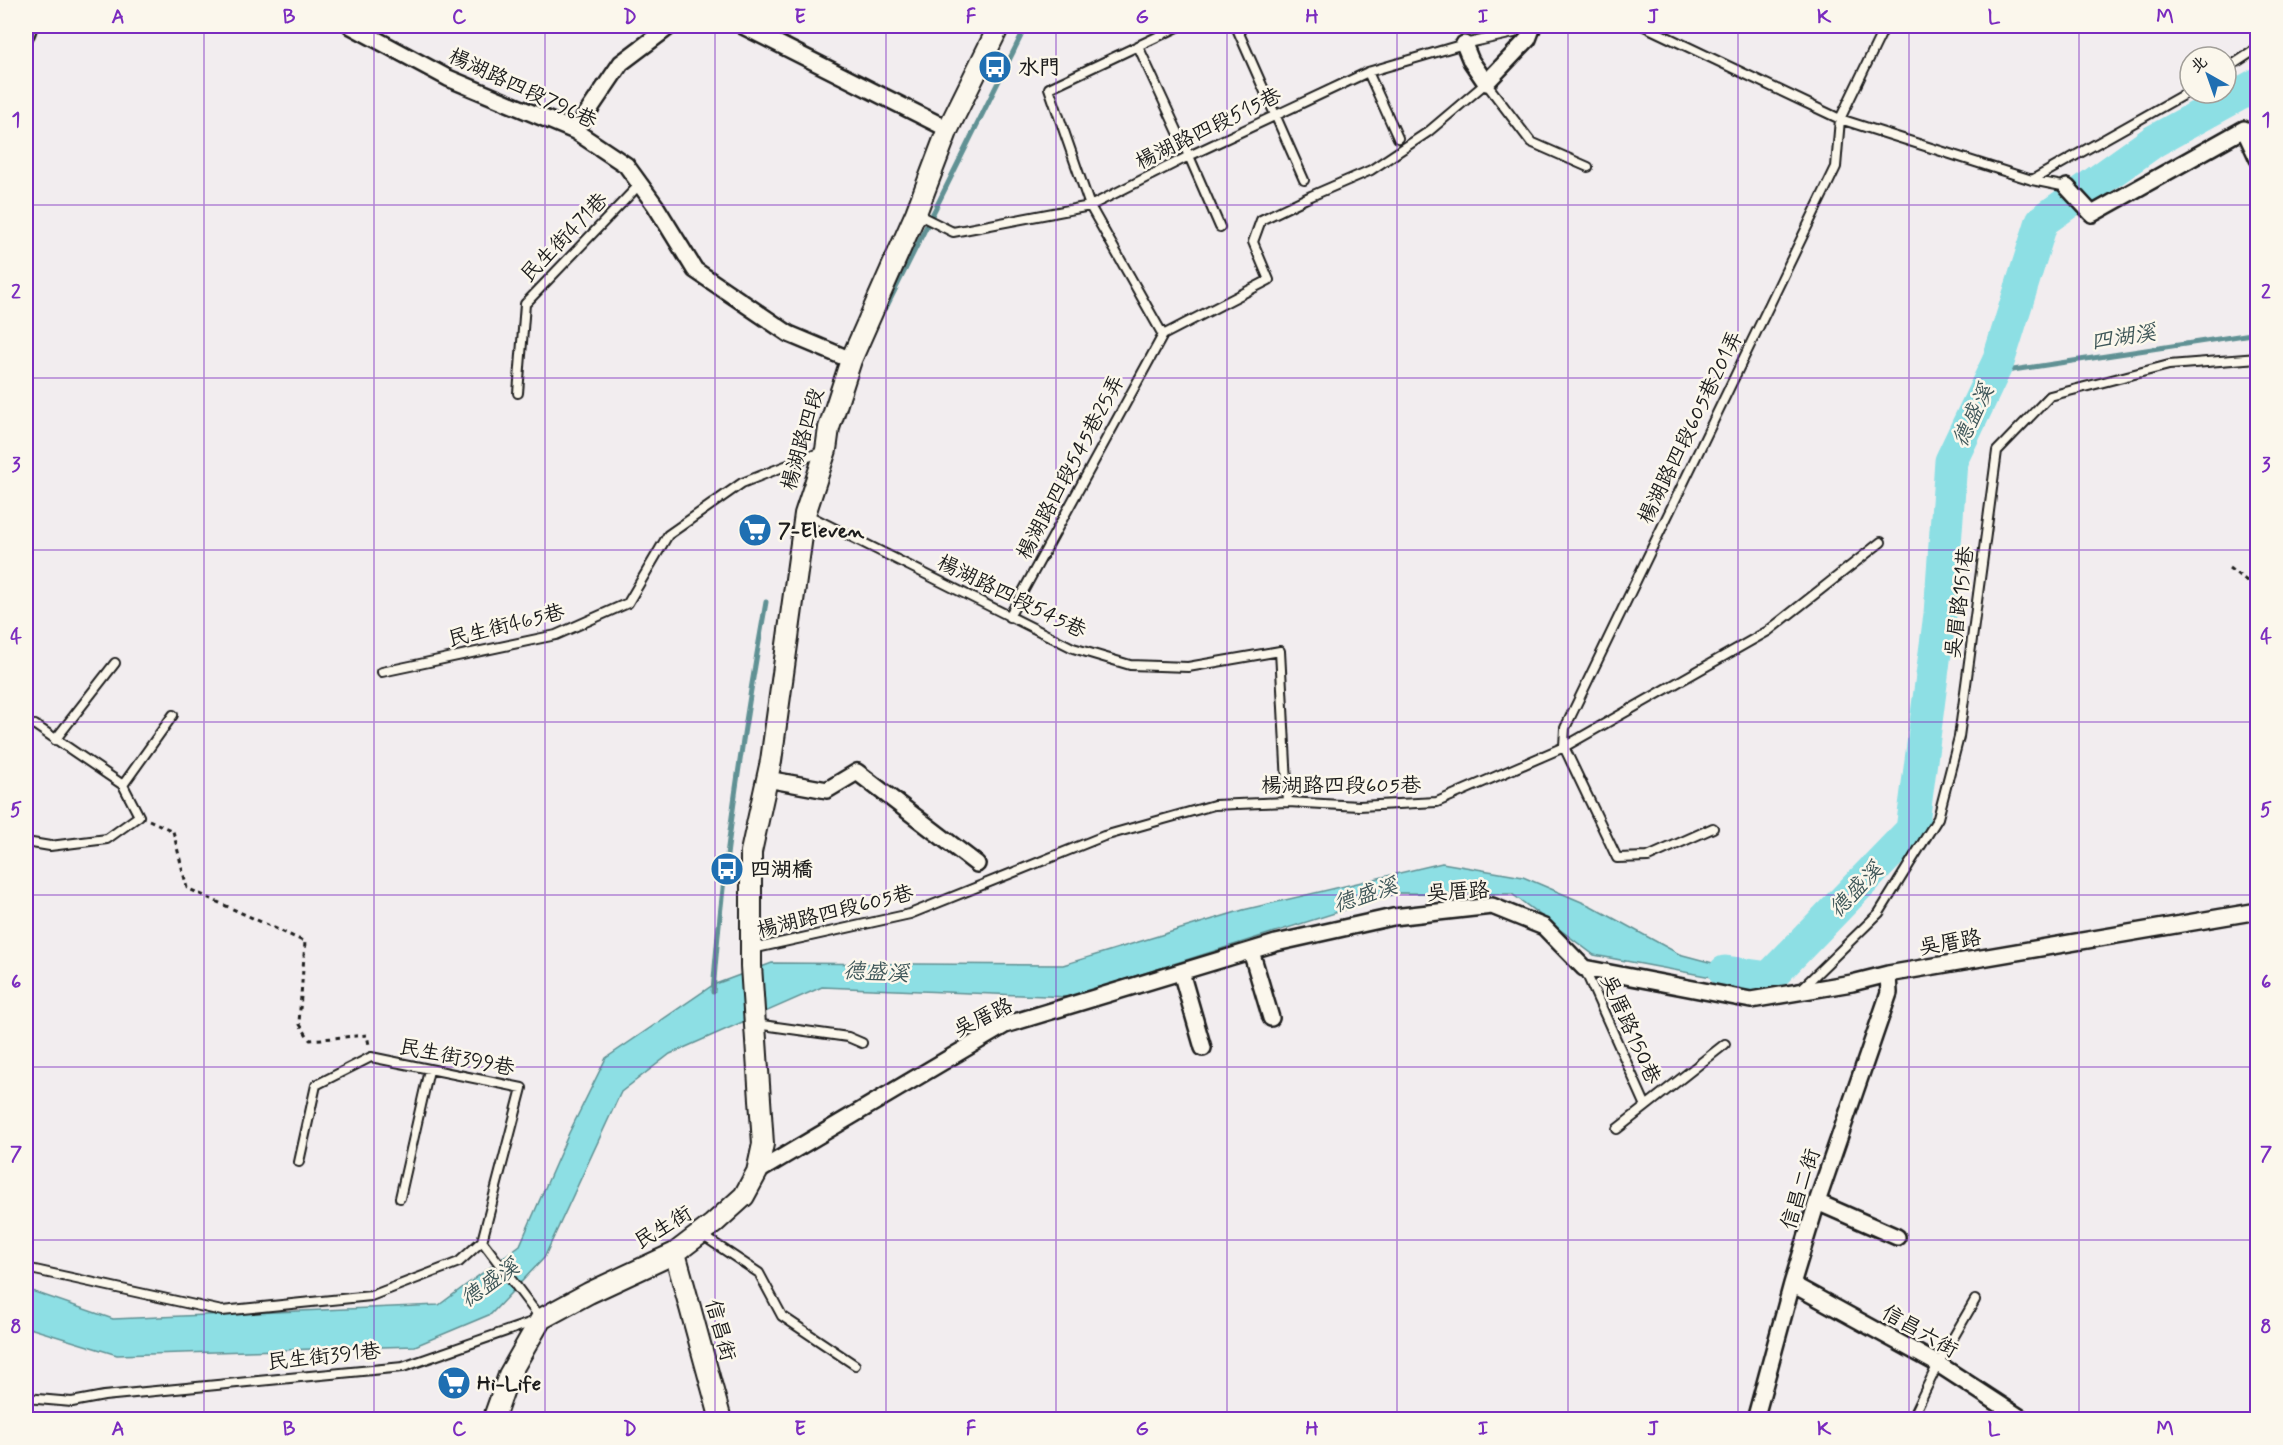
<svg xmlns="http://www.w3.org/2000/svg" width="2283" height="1445" viewBox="0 0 2283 1445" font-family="Mynerve,'LXGW WenKai TC',sans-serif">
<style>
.water{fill:#8ddfe4;stroke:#609194;stroke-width:1.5}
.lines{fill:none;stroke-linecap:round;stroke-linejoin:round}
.stream{stroke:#609194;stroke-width:5}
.river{stroke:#8ddfe4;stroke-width:33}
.service-casing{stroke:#1c1c1c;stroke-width:12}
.minor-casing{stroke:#1c1c1c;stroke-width:20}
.tertiary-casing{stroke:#1c1c1c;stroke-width:24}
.path{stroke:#1c1c1c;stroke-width:3;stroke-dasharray:4.5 4.5;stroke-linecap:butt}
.service{stroke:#fbf7ec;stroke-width:8}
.minor{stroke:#fbf7ec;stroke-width:15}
.tertiary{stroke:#fbf7ec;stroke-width:20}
.grid{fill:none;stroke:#7b2cbf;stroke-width:1.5;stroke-opacity:0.55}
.labels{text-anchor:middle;stroke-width:5;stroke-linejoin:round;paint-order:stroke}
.poi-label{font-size:21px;font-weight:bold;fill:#1c1c1c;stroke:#fbf7ec;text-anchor:start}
.street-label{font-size:21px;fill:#1c1c1c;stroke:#fbf7ec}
.water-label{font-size:22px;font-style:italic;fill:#3e5658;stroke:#fbf7ec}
.neatline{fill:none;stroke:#7b2cbf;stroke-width:2}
.grid-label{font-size:20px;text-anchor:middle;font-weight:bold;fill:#7b2cbf}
</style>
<rect width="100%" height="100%" fill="#f2edef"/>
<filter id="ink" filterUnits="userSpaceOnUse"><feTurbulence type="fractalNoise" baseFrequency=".0167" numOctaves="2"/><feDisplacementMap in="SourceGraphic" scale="12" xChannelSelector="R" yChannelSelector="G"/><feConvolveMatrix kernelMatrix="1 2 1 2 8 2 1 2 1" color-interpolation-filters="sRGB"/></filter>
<g filter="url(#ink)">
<path class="water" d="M1442,863L1523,877L1591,906L1679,954L1769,978L1759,986L1594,955L1512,894L1398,893L1069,997L822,987L670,1054L621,1092L544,1258L491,1314L415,1346L117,1355L26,1327V1289L113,1319L439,1305L520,1245L569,1133L606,1058L713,985L772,963L1063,965L1243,910Z"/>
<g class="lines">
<path class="stream" d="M886,308L1026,26
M1993,373L2258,333
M713,992C723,861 743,731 766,602"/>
<path class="river" d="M1725,972L1769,978L1912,830L1940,614L1951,461L1998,362L2042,221L2154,141L2258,84"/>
<defs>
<path id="service" d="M1644,26L1840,119L2032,180L2067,187
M1238,31L1304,180
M1138,46L1189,156L1220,227
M2226,69L2258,48
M1368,72L1398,138
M2032,180L2190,91
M917,214L953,232L1090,206L1189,156L1368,72L1464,44L1514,33
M1163,335L1269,280L1253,242L1261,220L1311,196L1371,170L1428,132L1486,83L1531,142L1588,167
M1163,335L1090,206L1049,88L1180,26
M518,393L525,304L641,183
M806,514L1073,648L1130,665L1188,667L1280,651L1288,802
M1009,617L1163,335
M382,672L556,635L628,603L668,535L742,483L821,452
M55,740L115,663
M123,785L173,715
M1713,828L1648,857L1617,858L1564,747L1565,728L1836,167L1840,119L1885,26
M26,842L50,846L107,839L139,816L123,785L35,725
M752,949L910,914L1104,836L1214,805L1288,802L1359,806L1437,802L1564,747L1768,631L1881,542
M1584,968L1646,1106
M1801,989L1879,913L1938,818L1959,737L1997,451L2050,396L2169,365L2258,358
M755,1024L848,1037L862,1043
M1617,1129L1725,1044
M299,1162L316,1085L371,1057L522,1088L482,1241
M400,1198L429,1070
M702,1235L759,1273L782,1316L855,1365
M26,1268L222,1311L371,1296L459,1262L482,1241
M26,1398L72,1402L104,1396L403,1367L541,1319L482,1241
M1911,1420L1938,1364L1975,1300"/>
<path id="minor" d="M351,26L448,78L575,131L626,165L655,205L695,270L789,334L851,360
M743,26L948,129
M26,34L29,26
M1464,44L1471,61L1486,83L1528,39L1533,26
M575,131L621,63L670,26
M2067,187L2092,214L2244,129L2258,159
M767,779L827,790L857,772L977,864
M1251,951L1271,1018
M1181,972L1203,1048
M757,1172L1005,1025L1276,943L1393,917L1492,906L1544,927L1584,968L1751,1000L1852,983L1888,974L2258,911
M1817,1202L1897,1237
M1792,1284L1938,1364L2024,1420
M1755,1420L1792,1284L1817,1202L1889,993L1888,974"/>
<path id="tertiary" d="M675,1253L721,1420
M493,1420L509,1375L541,1319L589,1293L675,1253L713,1224L744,1196L757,1172L763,1144L751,966V852L771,761L805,514L826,450L829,428L851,360L916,213L948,129L999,26"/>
</defs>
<use href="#service" class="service-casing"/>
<use href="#minor" class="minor-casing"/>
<use href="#tertiary" class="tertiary-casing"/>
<path class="path" d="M2229,568L2258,589
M149,820L173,831L187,888L305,942L299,1023L310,1040L367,1035L369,1045"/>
<use href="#service" class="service"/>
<use href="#minor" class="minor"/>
<use href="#tertiary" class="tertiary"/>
</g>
</g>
<path class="grid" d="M204,26V1420M374,26V1420M545,26V1420M715,26V1420M886,26V1420M1056,26V1420M1227,26V1420M1397,26V1420M1568,26V1420M1738,26V1420M1909,26V1420M2079,26V1420M26,205H2258M26,378H2258M26,550H2258M26,722H2258M26,895H2258M26,1067H2258M26,1240H2258"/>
<defs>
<symbol id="bus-disc" viewBox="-11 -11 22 22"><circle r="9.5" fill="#1f6fb2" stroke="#fbf7ec"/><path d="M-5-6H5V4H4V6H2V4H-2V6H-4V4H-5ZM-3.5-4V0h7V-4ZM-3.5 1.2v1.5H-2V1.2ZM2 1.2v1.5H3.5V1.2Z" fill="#fff"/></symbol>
<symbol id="supermarket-disc" viewBox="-11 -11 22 22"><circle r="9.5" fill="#1f6fb2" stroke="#fbf7ec"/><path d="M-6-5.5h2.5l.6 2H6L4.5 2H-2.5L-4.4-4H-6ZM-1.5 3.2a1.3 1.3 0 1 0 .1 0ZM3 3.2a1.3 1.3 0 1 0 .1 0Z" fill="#fff"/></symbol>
</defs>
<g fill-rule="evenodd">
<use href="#bus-disc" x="976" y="48" width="38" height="38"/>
<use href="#supermarket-disc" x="736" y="511" width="38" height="38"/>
<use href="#bus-disc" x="708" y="850" width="38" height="38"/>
<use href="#supermarket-disc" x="435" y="1364" width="38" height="38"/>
</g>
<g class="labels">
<g class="poi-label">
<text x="1018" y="74">水門</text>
<text x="778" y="537">7-Eleven</text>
<text x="750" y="876">四湖橋</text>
<text x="477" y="1390">Hi-Life</text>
</g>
<g class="street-label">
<text transform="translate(523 88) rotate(25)" y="7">楊湖路四段796巷</text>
<text transform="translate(1208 128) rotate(-26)" y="7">楊湖路四段515巷</text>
<text transform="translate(564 237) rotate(-46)" y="7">民生街471巷</text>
<text transform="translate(1690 427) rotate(-64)" y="7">楊湖路四段605巷201弄</text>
<text transform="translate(802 439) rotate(-74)" y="7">楊湖路四段</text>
<text transform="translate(1070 467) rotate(-62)" y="7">楊湖路四段545巷25弄</text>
<text transform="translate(1012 596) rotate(26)" y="7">楊湖路四段545巷</text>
<text transform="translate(1959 602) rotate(-83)" y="7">吳眉路151巷</text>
<text transform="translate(506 625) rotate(-14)" y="7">民生街465巷</text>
<text x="1341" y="792">楊湖路四段605巷</text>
<text transform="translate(1458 891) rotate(-3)" y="7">吳厝路</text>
<text transform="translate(835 911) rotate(-14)" y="7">楊湖路四段605巷</text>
<text transform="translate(1950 942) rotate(-10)" y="7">吳厝路</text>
<text transform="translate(983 1017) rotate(-26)" y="7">吳厝路</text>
<text transform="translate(1631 1029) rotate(66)" y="7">吳厝路150巷</text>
<text transform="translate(457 1057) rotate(11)" y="7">民生街399巷</text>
<text transform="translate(1800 1189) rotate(-72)" y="7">信昌二街</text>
<text transform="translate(663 1227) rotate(-31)" y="7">民生街</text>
<text transform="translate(721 1330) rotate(75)" y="7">信昌街</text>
<text transform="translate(1920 1331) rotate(30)" y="7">信昌六街</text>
<text transform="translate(324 1356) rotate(-6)" y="7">民生街391巷</text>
</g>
<g class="water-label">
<text transform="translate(2123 336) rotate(-9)" y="8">四湖溪</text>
<text transform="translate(1972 415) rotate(-64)" y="8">德盛溪</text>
<text transform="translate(1855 889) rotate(-46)" y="8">德盛溪</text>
<text transform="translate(1365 894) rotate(-18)" y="8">德盛溪</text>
<text transform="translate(876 971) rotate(3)" y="8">德盛溪</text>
<text transform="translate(489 1282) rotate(-35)" y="8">德盛溪</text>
</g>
</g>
<rect width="2283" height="1445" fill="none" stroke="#fbf7ec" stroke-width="66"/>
<g transform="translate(2208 75) rotate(320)"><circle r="28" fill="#fbf7ec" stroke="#a29f99" stroke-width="1.5"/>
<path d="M0-4.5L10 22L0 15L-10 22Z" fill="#1f6fb2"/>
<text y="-9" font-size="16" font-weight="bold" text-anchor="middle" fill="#1c1c1c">北</text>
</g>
<rect x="33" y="33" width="2217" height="1379" class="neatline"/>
<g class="grid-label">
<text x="118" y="23">A</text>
<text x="289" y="23">B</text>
<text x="459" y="23">C</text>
<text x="630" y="23">D</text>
<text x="800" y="23">E</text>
<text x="971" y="23">F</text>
<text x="1142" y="23">G</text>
<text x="1312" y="23">H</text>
<text x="1483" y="23">I</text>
<text x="1653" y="23">J</text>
<text x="1824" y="23">K</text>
<text x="1994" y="23">L</text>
<text x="2165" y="23">M</text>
<text x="16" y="126">1</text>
<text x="2266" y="126">1</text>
<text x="16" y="298">2</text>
<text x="2266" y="298">2</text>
<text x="16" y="471">3</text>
<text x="2266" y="471">3</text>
<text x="16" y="643">4</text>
<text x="2266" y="643">4</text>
<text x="16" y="816">5</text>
<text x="2266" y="816">5</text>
<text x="16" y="988">6</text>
<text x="2266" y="988">6</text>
<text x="16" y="1160">7</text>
<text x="2266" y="1160">7</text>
<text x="16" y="1333">8</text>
<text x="2266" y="1333">8</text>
<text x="118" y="1435">A</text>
<text x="289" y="1435">B</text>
<text x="459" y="1435">C</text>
<text x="630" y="1435">D</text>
<text x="800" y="1435">E</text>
<text x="971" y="1435">F</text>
<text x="1142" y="1435">G</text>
<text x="1312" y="1435">H</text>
<text x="1483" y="1435">I</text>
<text x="1653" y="1435">J</text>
<text x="1824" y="1435">K</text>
<text x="1994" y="1435">L</text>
<text x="2165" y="1435">M</text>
</g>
</svg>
